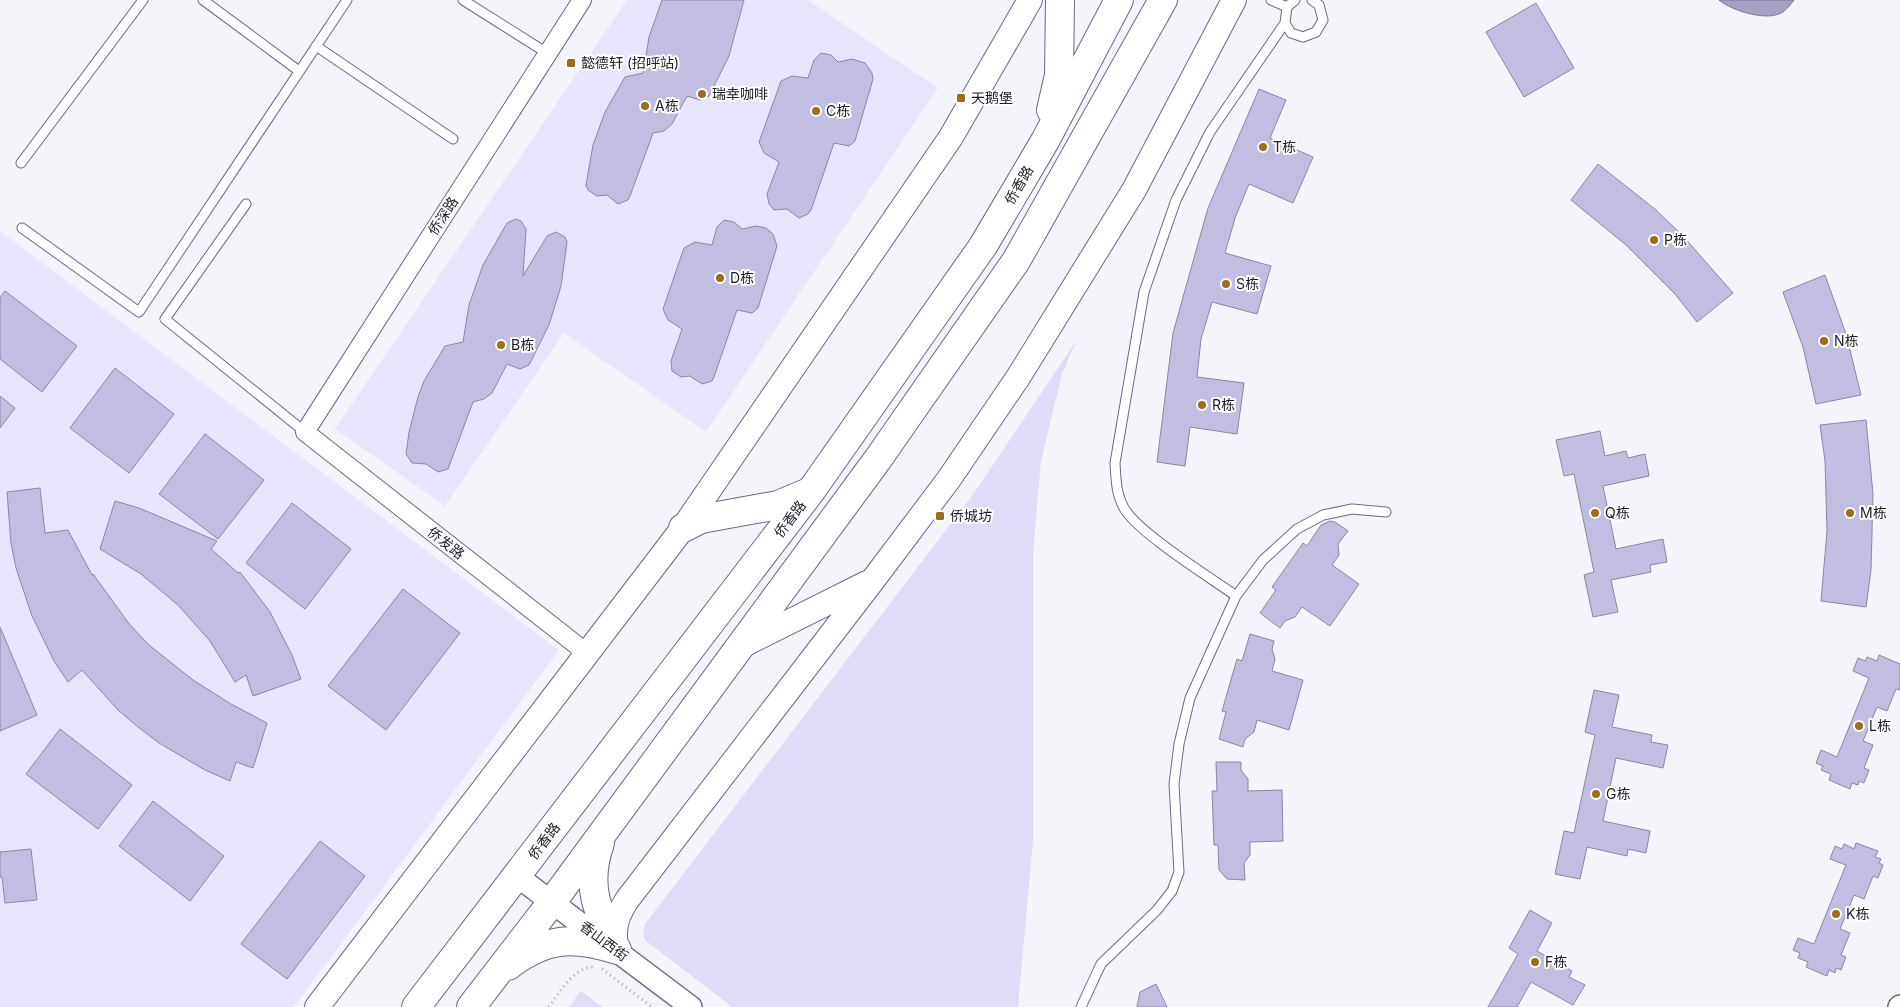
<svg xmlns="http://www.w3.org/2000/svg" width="1900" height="1007" viewBox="0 0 1900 1007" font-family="Inter,'Noto Sans SC',sans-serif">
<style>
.built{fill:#e7e5fc}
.green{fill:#dedcf7}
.water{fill:#a4a1c3;stroke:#7b7994}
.building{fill:#c1bee1;stroke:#8a87a3}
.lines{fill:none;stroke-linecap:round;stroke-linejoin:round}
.service-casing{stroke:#6c6a84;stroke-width:11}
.minor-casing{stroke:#6c6a84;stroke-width:20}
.tertiary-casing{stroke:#6c6a84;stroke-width:24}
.secondary-casing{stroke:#6c6a84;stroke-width:26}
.primary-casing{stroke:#6c6a84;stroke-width:30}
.path{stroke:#a8a7af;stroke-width:3;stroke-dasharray:1 4;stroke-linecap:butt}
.service{stroke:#fff;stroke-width:9}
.minor{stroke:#fff;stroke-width:18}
.tertiary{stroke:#fff;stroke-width:21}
.secondary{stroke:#fff;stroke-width:24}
.primary{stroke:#fff;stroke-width:28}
.poi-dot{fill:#996e1c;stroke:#fff;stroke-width:2}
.labels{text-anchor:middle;stroke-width:4;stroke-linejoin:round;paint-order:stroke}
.poi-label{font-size:14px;fill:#1c1b26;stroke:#fff;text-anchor:start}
.street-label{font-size:14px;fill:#1c1b26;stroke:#fff}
</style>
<rect width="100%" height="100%" fill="#f4f4fa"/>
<path class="built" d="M627,0H808L938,88L706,432L564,333L445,506L335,429Z
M0,231L559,650L294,1007H0Z"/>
<path class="green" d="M1076,341L1062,374L1041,461L1033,553V840L1018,1007H732L645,940L643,932L645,924L972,496Z
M581,991L602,1007H569Z"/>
<path class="water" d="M1719,0H1794C1791,4 1787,9 1783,12C1768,22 1732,11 1719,0Z"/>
<path class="building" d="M662,0H744L729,56L709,96L700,100L687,96L672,124L664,131L653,133L630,196L628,200L618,204L607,195L597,196L588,190L586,185L593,145L605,112L625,77L643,73L649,37Z
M1536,3L1574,68L1524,97L1486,32Z
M821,53L831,55L838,62L852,59L865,63L872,73L873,79L855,141L849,146L834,143L811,210L808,214L799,218L787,209L774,210L769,204L767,194L779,162L764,153L759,142L781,81L792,76L808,78L814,60Z
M1259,89L1286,100L1270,138L1313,157L1293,203L1249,184L1235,218L1225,253L1271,266L1257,314L1212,302L1201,339L1197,377L1244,383L1237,434L1190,427L1185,466L1157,462L1173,333L1208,208Z
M1598,164L1656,210L1683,236L1733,293L1697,322L1675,294L1626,245L1571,200Z
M516,219L521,221L526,229L523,276L547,236L556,232L565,237L567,242L561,286L549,325L529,365L520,369L507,364L492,393L484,399L473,402L448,469L438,472L426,464L412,463L406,454L409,432L418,397L424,381L445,346L463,342L469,305L483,265L507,223Z
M724,220L734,222L742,229L756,226L766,228L773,234L777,246L758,308L752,313L737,310L714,377L712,381L702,384L690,376L681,377L672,371L671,361L682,329L668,320L663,309L684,248L695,242L712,245L717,227Z
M1825,275L1846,334L1861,395L1816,404L1803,347L1783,292Z
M5,291L77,346L42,392L0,359V297Z
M115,368L174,414L129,473L70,428Z
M0,396L15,408L0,428Z
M1866,420L1873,494L1871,570L1866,607L1821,601L1827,531L1825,461L1820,425Z
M1600,431L1605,456L1626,451L1628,458L1645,454L1649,476L1603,486L1616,549L1663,539L1667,562L1650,565L1651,572L1611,580L1618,612L1593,617L1584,575L1594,572L1574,474L1564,476L1556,440Z
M205,434L264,480L218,539L159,494Z
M40,488L45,533L68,530L92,575L93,574L130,625L149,645L193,680L231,704L267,723L253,768L236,762L230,781L205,770L159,743L138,727L118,710L82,670L68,682L54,661L32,616L16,568L11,543L7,492Z
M115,501L139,508L217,541L211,549L238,573L240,572L270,612L292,655L301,679L253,696L246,675L235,682L210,641L178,605L141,574L100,549Z
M292,503L351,549L305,609L246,563Z
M1330,521L1335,522L1348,531L1338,544L1339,555L1332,565L1359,584L1330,626L1302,607L1295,617L1285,621L1280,628L1260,613L1276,590L1272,587L1303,543L1307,546L1321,525Z
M403,589L460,633L386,730L328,686Z
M0,627L37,715L0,731Z
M1250,634L1274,641L1272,649L1275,659L1272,671L1303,680L1289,730L1257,720L1254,732L1245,739L1243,747L1219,739L1226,712L1222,711L1237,659L1242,661Z
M1879,655L1900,664V690L1896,689L1887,711L1877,707L1863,741L1873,745L1864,768L1869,770L1864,783L1859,781L1858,785L1852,783L1850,789L1829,780L1831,774L1821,770L1823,766L1816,763L1821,750L1837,757L1869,678L1853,671L1858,658L1865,661L1867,657L1877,661Z
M1594,690L1619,695L1612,727L1652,735L1651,742L1668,745L1663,768L1616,758L1603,821L1650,831L1646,853L1628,849L1627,856L1587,847L1580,879L1555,874L1564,831L1574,833L1595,735L1585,732Z
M60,729L132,785L98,829L26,774Z
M1216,762H1241V770L1248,779V791L1282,790L1283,841L1250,842V855L1244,863L1245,880L1227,879L1219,870L1218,845H1214L1212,791H1217Z
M153,801L224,856L190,901L119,846Z
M320,841L365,876L287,979L241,944Z
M1856,843L1878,851L1875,857L1881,859L1879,863L1883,865L1878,878L1873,876L1864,899L1854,895L1840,929L1850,933L1841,955L1846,957L1841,970L1836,968L1835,973L1829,970L1827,976L1806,967L1808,962L1798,958L1800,953L1793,950L1798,938L1814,944L1846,865L1830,859L1835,846L1842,849L1844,844L1854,849Z
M31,849L37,900L5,903L2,877H0V852Z
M1530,910L1552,923L1537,951L1572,971L1569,977L1585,985L1573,1005L1531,982L1517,1007H1488L1518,954L1509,948Z
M1156,984L1167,1007H1137L1140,992Z"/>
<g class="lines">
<defs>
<path id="service" d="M203,0L299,71
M463,0L547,53
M1271,0L1287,7
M1295,0L1287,7L1285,23L1291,33L1303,37L1316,32L1323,20L1319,5L1312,0
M316,46L453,139
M21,163L143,0
M246,204L165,319L305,432
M22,228L139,312L347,0
M1236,596C1211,578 1137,532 1124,508C1116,494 1116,479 1115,463L1144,292L1176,200L1210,132L1285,23
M1081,1007L1101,964L1157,910L1172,891L1179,872L1174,784L1179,744L1190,698L1236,596L1263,560L1297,529L1323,515L1352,509L1386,512"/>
<path id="minor" d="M582,0L305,432L588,654"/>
<path id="tertiary" d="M517,876L691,1007
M1899,1007L1900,1006"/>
<path id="secondary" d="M741,646L867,583
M616,948C613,928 616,917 627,900L873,580L949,479L1019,376L1134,190L1234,0
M317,1007L683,528L951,137L1030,0"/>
<path id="primary" d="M1051,110L1059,75L1060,0
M683,528L701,519L778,505L809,492
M600,843C585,886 597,911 617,950
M508,966C546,937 573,936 617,950
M416,1007L811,491L983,246L1045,141L1119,0
M471,1007L552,902L878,459L1016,261L1163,0"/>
</defs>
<use href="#service" class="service-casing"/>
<use href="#minor" class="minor-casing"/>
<use href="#tertiary" class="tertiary-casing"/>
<use href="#secondary" class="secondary-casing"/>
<use href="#primary" class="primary-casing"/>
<path class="path" d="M602,969L652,1007
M549,1007C559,993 574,967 593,967"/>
<use href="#service" class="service"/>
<use href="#minor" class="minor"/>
<use href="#tertiary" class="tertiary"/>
<use href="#secondary" class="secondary"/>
<use href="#primary" class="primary"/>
</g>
<g class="poi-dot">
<rect x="566" y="58" width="10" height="10" rx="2.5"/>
<circle cx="702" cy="94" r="5"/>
<rect x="956" y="93" width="10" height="10" rx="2.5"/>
<circle cx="645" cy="106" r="5"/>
<circle cx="816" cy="111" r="5"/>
<circle cx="1263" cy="147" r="5"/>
<circle cx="1654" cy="240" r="5"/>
<circle cx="720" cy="278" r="5"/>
<circle cx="1226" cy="284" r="5"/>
<circle cx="1824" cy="341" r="5"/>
<circle cx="501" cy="345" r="5"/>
<circle cx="1202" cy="405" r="5"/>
<circle cx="1595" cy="513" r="5"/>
<circle cx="1850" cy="513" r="5"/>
<rect x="935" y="511" width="10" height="10" rx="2.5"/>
<circle cx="1859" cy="726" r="5"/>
<circle cx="1596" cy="794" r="5"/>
<circle cx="1836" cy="914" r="5"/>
<circle cx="1535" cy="962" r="5"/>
</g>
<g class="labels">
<g class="poi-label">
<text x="581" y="68">懿德轩 (招呼站)</text>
<text x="712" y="99">瑞幸咖啡</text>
<text x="971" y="103">天鹅堡</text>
<text x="655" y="111">A栋</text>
<text x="826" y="116">C栋</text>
<text x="1273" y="152">T栋</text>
<text x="1664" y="245">P栋</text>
<text x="730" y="283">D栋</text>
<text x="1236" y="289">S栋</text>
<text x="1834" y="346">N栋</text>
<text x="511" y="350">B栋</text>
<text x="1212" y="410">R栋</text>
<text x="1605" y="518">Q栋</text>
<text x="1860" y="518">M栋</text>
<text x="950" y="521">侨城坊</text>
<text x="1869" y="731">L栋</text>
<text x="1606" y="799">G栋</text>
<text x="1846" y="919">K栋</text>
<text x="1545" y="967">F栋</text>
</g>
<g class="street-label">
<text transform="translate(1019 185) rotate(-60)" y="5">侨香路</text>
<text transform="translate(443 216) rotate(-57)" y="5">侨深路</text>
<text transform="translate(790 519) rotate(-53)" y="5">侨香路</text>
<text transform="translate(446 543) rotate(38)" y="5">侨发路</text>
<text transform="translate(544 841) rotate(-53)" y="5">侨香路</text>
<text transform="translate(604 941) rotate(37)" y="5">香山西街</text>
</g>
</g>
</svg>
